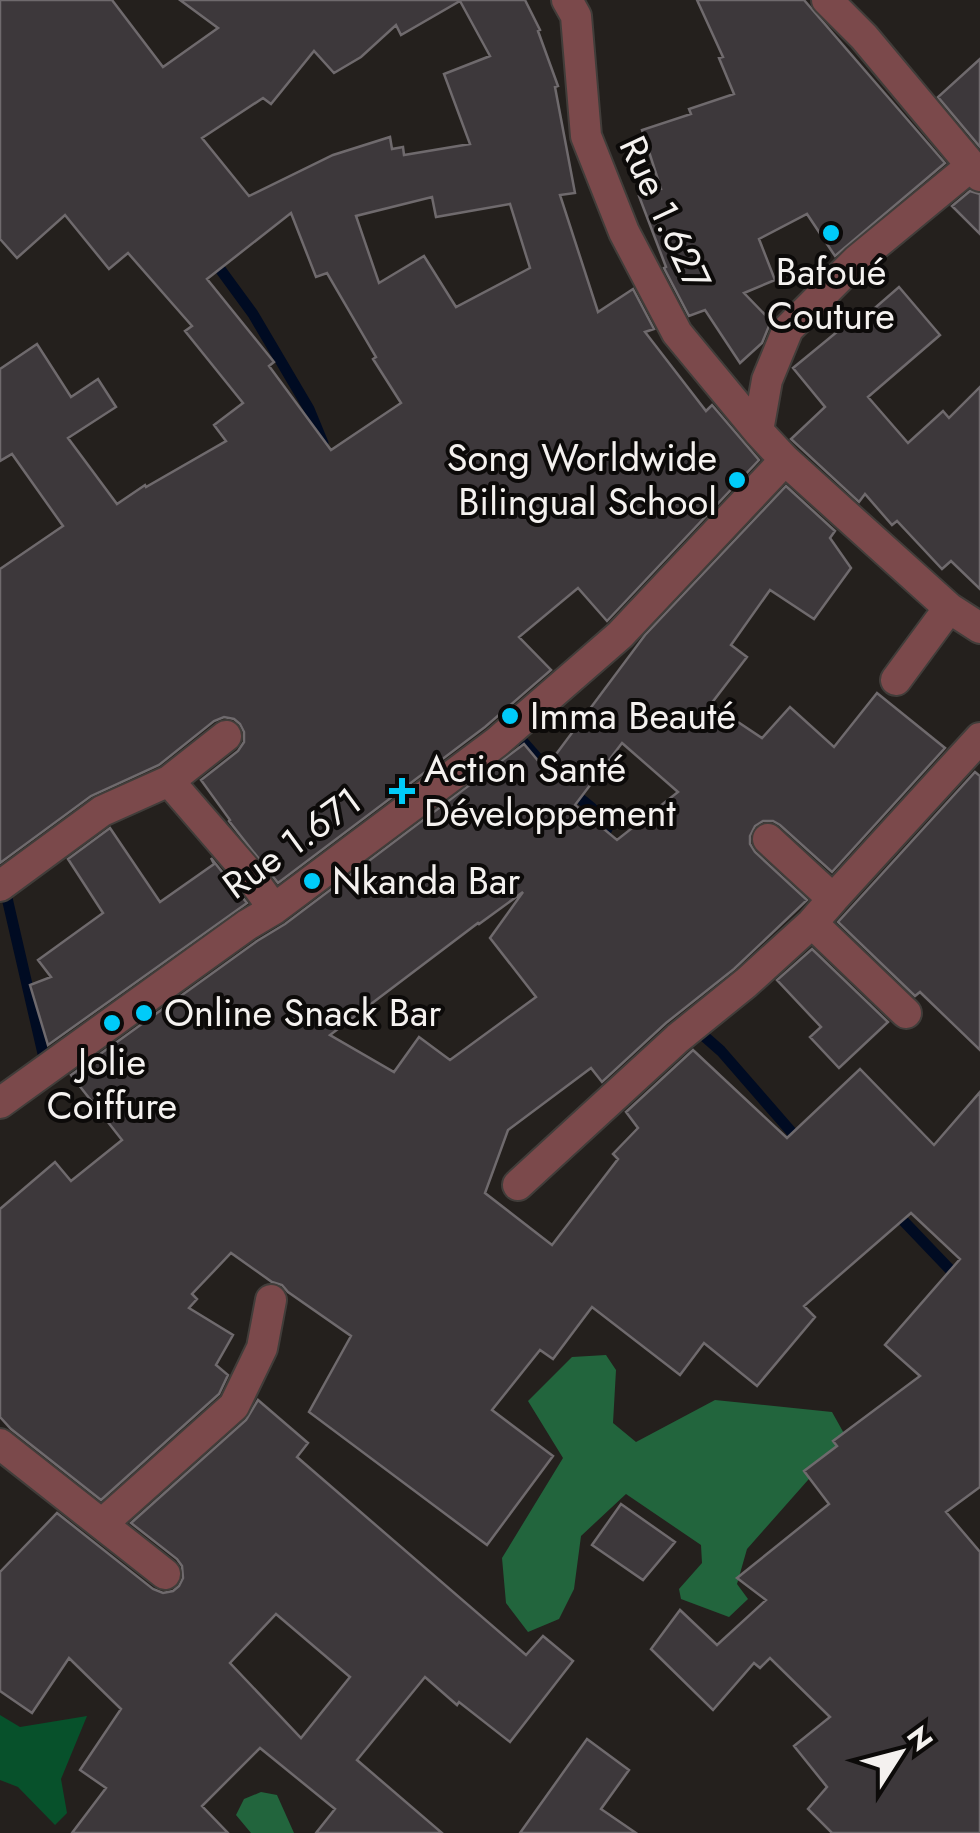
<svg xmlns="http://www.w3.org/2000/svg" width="980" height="1833" viewBox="0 0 980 1833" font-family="Jost,sans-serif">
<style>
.green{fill:#07512b}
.forest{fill:#22653d}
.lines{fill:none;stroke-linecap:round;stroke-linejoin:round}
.stream{stroke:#000b22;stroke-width:11}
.building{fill:#3d383b;stroke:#6f6a6d;stroke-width:2.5;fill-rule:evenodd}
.street-casing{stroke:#413d3a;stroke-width:34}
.street{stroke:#7b494b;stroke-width:30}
.poi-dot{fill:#00cbf9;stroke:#0c0a09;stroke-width:4}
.labels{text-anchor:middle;stroke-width:8;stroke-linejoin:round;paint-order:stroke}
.street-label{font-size:38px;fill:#f4f1ef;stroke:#0c0a09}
.poi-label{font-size:38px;fill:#f4f1ef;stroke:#0c0a09;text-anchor:start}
</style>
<rect width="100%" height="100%" fill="#24201d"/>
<path class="green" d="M0,1715L20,1727L87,1716L61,1779L67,1813L55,1825L18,1787L0,1780Z"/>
<path class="forest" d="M606,1355L616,1370L613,1423L636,1442L715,1400L832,1412L846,1437L747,1549L737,1584L748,1599L729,1617L681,1599L679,1589L702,1563L701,1545L626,1494L581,1536L574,1589L559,1619L528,1632L506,1603L502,1558L563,1458L528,1401L572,1357Z
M261,1792L277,1795L294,1833H251L236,1815L244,1799Z"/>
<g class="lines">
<path class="stream" d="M212,258L253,314L309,409L323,443
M511,739L517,735L556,779
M570,791C584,802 601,812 607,829L596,843
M4,885L44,1058
M696,1029L721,1051L802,1144
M893,1210L980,1301"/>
</g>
<path class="building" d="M0,0H112L163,67L218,28L180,0H525L540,30L538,31L558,86L555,87L575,193L560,195L598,312L633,289L654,329L645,332L706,411L712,405L759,460L607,621L578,588L519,637L551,670L485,727L278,883L229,821L230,820L201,780L238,751L244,742V732L240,724L234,719L224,717L214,721L159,765L91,796L0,863V569L63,526L12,454L0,461V369L37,344L71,397L98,379L116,407L68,438L117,504L145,485L146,487L226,441L214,425L243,403L185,331L192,326L128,253L109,269L65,215L17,258L0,239ZM460,1L490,56L444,74L470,144L404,155L403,147L392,149L390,137L333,155L249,196L202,138L263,98L271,104L314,51L334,73L361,57L396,25L401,35ZM432,197L436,217L510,204L530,268L456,307L424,256L379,283L356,216ZM291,213L316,277L327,273L376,357L373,359L401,403L331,450L269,366L274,362L207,279Z
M697,0H804L945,163L835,256L807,214L759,239L775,280L744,293L771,321L762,343L740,363L705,310L689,316L664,268L666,267L639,196L661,189L642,130L691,114L689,109L734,94L719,58L723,57Z
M980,59V147L938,97Z
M970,191L980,194V234L952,206Z
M899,287L940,335L868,397L908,443L943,411L949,418L980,387V589L951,561L942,569L897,521L892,525L865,494L859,502L791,439L825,407L793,368L849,322L853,327Z
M786,486L835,531L830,538L851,568L814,619L770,590L731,645L747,657L711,704L762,738L790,707L834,747L877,693L945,748L832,872L780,825L773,821H763L755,826L750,836V844L755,852L807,900L734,969L666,1023L602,1082L591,1068L508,1130L485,1193L552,1245L618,1159L613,1154L638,1128L626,1112L693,1050L787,1138L860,1069L934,1145L980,1092V1487L946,1512L980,1552V1833H832L808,1809L827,1787L794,1746L830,1717L770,1658L760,1668L754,1663L713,1710L651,1649L680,1610L717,1645L766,1600L737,1578L829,1504L804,1471L837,1446L833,1441L920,1376L885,1345L960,1259L911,1213L804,1306L815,1317L757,1386L704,1343L680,1375L592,1307L553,1359L540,1350L492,1410L553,1456L487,1545L309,1412L351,1336L288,1292L282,1285L272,1282L231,1253L192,1294L197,1299L189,1308L233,1335L216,1365L228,1375L219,1394L101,1500L11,1429L0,1417V1209L55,1162L71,1181L122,1140L71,1075L257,941L285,924L524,744L545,769L645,635ZM622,743L678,792L617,840L575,805ZM523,892L490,938L536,997L450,1060L419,1037L394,1072L330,1035L478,923L479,924Z
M975,772L980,776V1050L922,994L920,992L915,996L838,922Z
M110,828L160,902L214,864L211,858L247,903L48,1045L30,985L51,977L38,960L103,913L68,859Z
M812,949L888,1022L839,1068L810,1037L821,1027L777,980Z
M258,1400L308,1443L297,1457L526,1655L543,1636L573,1661L510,1742L459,1702L457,1705L425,1677L357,1760L442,1833H316L335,1809L260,1748L202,1806L228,1833H72L106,1788L80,1770L121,1709L69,1658L32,1713L0,1691V1572L57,1513L153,1589L163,1593L173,1591L179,1586L183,1578L182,1566L177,1559L131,1523L246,1420ZM276,1614L350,1677L301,1738L230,1663Z
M621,1504L675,1542L643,1580L592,1545Z
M587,1739L629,1770L601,1809L636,1833H520Z"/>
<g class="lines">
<defs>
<path id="street" d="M567,0L576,16L586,136L624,232L677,333L758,431L785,460L949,608L980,628
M827,0L864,37L980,176
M758,431L767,380L788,329L857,260L971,166
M896,680L949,608
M169,781L245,869L274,909
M0,886L102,811L169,781L226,736
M833,899L980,738
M812,923L906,1013
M0,1103L247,925L274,909L497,742L620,635L785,460
M518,1185L678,1038L746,983L812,923L833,899L768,839
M0,1444L165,1574
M102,1524L234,1406L262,1348L271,1300"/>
</defs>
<use href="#street" class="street-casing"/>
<use href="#street" class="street"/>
</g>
<g class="poi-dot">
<circle cx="831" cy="233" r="10"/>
<circle cx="737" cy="480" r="10"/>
<circle cx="510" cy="716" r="10"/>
<path d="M397 776h10v10h10v10h-10v10h-10v-10h-10v-10h10z"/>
<circle cx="312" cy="881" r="10"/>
<circle cx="144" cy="1013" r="10"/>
<circle cx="112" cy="1023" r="10"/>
</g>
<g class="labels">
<g class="street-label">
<text transform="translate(665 213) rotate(65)" y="13">Rue 1.627</text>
<text transform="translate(292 843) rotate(-36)" y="13">Rue 1.671</text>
</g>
<g class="poi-label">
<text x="831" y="285" text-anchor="middle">Bafoué<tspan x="831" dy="44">Couture</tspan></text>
<text x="717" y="471" text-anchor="end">Song Worldwide<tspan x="717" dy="44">Bilingual School</tspan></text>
<text x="530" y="729">Imma Beauté</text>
<text x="424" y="782">Action Santé<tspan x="424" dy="44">Développement</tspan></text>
<text x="332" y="894">Nkanda Bar</text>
<text x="164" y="1026">Online Snack Bar</text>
<text x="112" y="1075" text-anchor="middle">Jolie<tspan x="112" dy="44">Coiffure</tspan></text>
</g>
</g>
<g transform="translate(900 1753) rotate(54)" stroke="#0c0a09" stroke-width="8" paint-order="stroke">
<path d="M0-8L18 38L0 25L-18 38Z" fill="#f4f1ef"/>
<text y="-15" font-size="28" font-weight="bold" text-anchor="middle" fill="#f4f1ef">N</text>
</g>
</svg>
